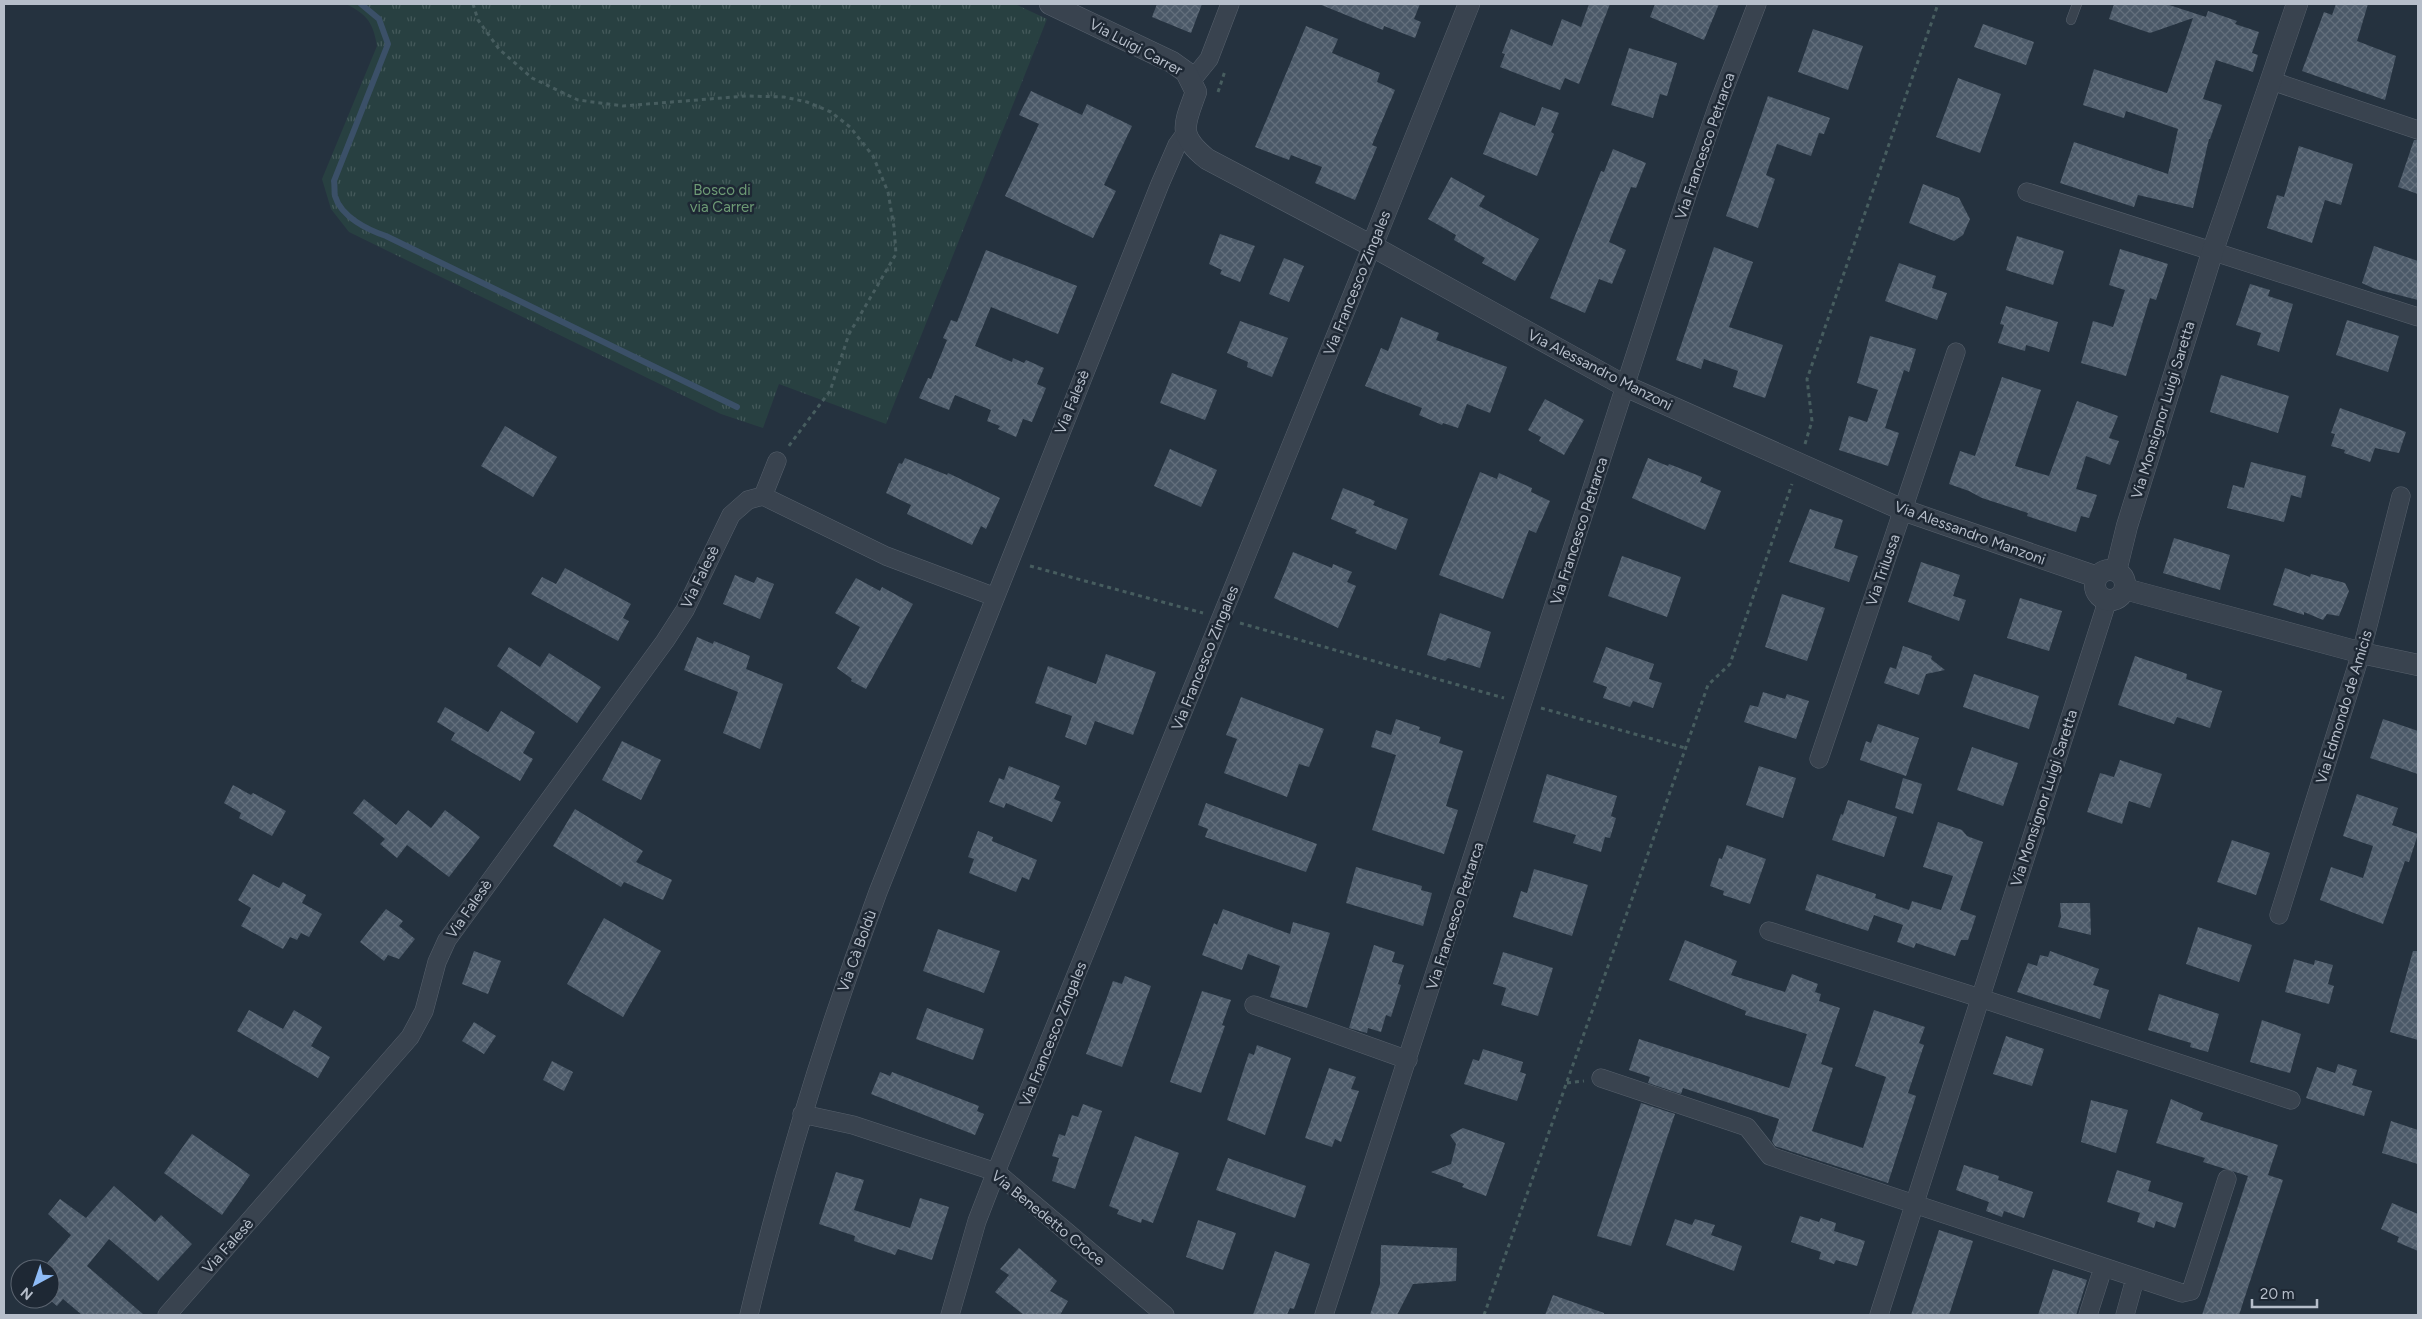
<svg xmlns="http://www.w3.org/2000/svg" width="2422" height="1319" viewBox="0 0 2422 1319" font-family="Figtree,sans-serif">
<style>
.grass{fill:url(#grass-tufts)}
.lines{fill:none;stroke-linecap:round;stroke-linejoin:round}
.stream{stroke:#3b5068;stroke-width:6}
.building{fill:url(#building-cross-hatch)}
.service-casing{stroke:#57616d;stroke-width:10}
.minor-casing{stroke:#57616d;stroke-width:19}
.tertiary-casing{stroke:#57616d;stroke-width:22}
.path{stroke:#475d5f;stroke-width:3;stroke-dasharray:4 4;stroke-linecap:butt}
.service{stroke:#39434f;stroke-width:9}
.minor{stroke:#39434f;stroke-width:18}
.tertiary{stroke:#39434f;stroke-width:21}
.labels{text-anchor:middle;stroke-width:5;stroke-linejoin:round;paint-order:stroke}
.street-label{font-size:15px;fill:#b6beca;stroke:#1e2834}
.park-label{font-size:15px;fill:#6d9a75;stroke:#1e2834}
</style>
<defs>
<pattern id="grass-tufts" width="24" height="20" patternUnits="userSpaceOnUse" patternTransform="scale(1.25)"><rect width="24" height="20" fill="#284041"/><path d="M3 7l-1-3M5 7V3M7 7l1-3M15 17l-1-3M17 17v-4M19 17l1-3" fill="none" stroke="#455a5b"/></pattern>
<pattern id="building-cross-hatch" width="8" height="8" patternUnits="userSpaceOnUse" patternTransform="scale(1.25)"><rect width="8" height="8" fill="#4b5968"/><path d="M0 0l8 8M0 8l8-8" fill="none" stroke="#636f7c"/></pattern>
</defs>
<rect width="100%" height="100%" fill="#25323f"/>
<path class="grass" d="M346,4H1015L1047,19L886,424L779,384L763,428L721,414L349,232L331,209L322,179L377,46C373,23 368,15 346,4Z"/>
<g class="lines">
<path class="stream" d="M361,4L379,19L388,44L334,181C335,186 334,192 335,196C341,217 368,230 386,236L737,407"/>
</g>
<path class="building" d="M1157,4H1202L1191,33L1152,17Z
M1319,4H1420L1414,19L1421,22L1415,38L1384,26L1383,30Z
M1589,4H1610L1579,84L1565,78L1560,90L1500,67L1505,54L1502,53L1511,29L1552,46L1562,19L1581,27Z
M1655,4H1719L1704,40L1650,17Z
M2114,4H2166L2206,17L2208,11L2237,21L2235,24L2259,32L2252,53L2258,55L2253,72L2216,60L2203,99L2222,105L2210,139H2209L2193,208L2138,195L2134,207L2060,183L2074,142L2168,174L2178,129L2126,111L2124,118L2083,105L2094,69L2167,93L2193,18L2150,33L2109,19Z
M2336,4H2368L2357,41L2396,56L2385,100L2302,71L2324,12L2332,15Z
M1983,24L2034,42L2026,65L1974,47Z
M1306,26L1338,39L1332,53L1380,73L1377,82L1395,90L1372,145L1377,147L1355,200L1315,183L1322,167L1291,155L1289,160L1255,147Z
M1813,29L1863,46L1848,90L1798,72Z
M1629,48L1677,63L1667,96L1660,94L1653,118L1611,105Z
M1958,78L2001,94L1980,153L1936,137Z
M1031,91L1082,115L1087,104L1132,126L1104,185L1116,191L1093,238L1005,196L1039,124L1019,115Z
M1768,96L1830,118L1824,134L1819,133L1811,156L1777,144L1766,175L1775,179L1758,228L1726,216Z
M1542,107L1559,113L1551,132L1554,134L1537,176L1483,154L1500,112L1535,126Z
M2414,140H2418V194L2398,187Z
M2299,146L2353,164L2341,205L2325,200L2312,243L2267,228L2277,195L2284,197Z
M1613,149L1646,163L1636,188L1631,187L1609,242L1626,250L1612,284L1599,279L1585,313L1550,298L1601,171L1604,172Z
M1451,177L1485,196L1479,206L1539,239L1515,281L1482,263L1485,258L1454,240L1456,235L1428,219Z
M1923,184L1959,198L1970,219L1963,235L1954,241L1909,223Z
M1220,234L1255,246L1240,282L1220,274L1222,270L1209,264Z
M2017,236L2064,251L2053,285L2006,270Z
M2374,246L2418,261V300L2375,289L2362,283Z
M1714,247L1753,262L1729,327L1783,345L1765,398L1733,387L1738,371L1704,359L1701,369L1676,360Z
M2120,249L2168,264L2156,300L2150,298L2126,376L2081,363L2093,321L2113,327L2125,290L2109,285Z
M986,250L1077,286L1058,334L991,307L975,346L1012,362L1013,358L1024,363L1026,360L1044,368L1037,384L1046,388L1032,422L1023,419L1016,437L998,429L1000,426L987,421L991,410L955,395L949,410L919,398L928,378L931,379L947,340L943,338L951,320L957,322Z
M1284,258L1304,266L1289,302L1269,294Z
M1899,263L1936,276L1932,288L1947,293L1937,320L1885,301Z
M2250,284L2270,290L2268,296L2293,304L2279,352L2257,345L2261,333L2236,325Z
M2006,306L2058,322L2049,352L2026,345L2025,351L1998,343L2004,325L2000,324Z
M1401,317L1439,333L1436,340L1507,367L1490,413L1467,404L1458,428L1443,423L1442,425L1419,415L1422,408L1365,386L1381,348L1388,351Z
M2347,320L2399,336L2388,372L2336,355Z
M1240,321L1288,338L1272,377L1247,367L1248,362L1227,353Z
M1870,336L1916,349L1909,372L1904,370L1885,428L1899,433L1888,466L1839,450L1849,416L1867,422L1878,390L1857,383Z
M1172,373L1217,390L1205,420L1160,403Z
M2221,375L2289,396L2278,433L2210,412Z
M2002,377L2041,390L2015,466L2049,476L2077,401L2118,416L2109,438L2119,441L2110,465L2086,456L2076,489L2097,495L2089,518L2081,516L2076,532L2027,516L2028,513L1982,498L1969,491L1949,484L1960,451L1975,456Z
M1545,399L1584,420L1564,455L1539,441L1541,437L1528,430Z
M2340,408L2406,432L2399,453L2375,448L2370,462L2344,453L2345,450L2331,446L2335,434L2331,433Z
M505,426L557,457L533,497L481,466Z
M1170,449L1217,470L1201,507L1154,486Z
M905,458L947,475L948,473L1000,498L986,529L981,526L972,545L907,514L911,505L886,493L899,463L902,464Z
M1648,458L1668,466L1669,464L1702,477L1700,482L1721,491L1705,530L1632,498Z
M2251,462L2306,476L2301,498L2291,495L2284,522L2227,508L2233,485L2244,488Z
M1480,472L1497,479L1499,473L1532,488L1531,492L1550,501L1536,533L1529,530L1503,599L1439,575Z
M1343,488L1375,501L1373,505L1408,519L1396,550L1355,533L1357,530L1331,519Z
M1810,509L1843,520L1834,548L1858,556L1849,582L1789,562Z
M2174,538L2230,555L2220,590L2163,573Z
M1293,552L1332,568L1333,564L1352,572L1347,582L1356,586L1338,628L1274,598Z
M1622,556L1681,577L1667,617L1608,596Z
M1921,562L1960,575L1953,596L1966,600L1959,621L1908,602Z
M565,568L631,604L623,618L629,621L618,641L531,594L542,577L556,584Z
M2285,568L2310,577L2311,574L2345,583L2349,591L2339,616L2327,614L2323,620L2304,612V615L2273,605Z
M735,575L754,583L757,577L774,584L760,619L723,604Z
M856,578L880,591L882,587L913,604L866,689L851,681L852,679L837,668L860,627L835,613Z
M1782,594L1825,608L1807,661L1765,647Z
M2020,598L2062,611L2049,651L2007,638Z
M1440,613L1491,632L1480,668L1448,658L1445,661L1427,655Z
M697,637L713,644L714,641L750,656L746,669L783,684L760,749L723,733L738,692L684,670Z
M1903,646L1932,656L1931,659L1945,670L1926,674L1919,695L1884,683L1890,667L1896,669Z
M509,647L540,667L549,653L601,687L577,723L497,666Z
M1606,647L1654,664L1649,679L1662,683L1653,708L1633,701L1630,707L1603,698L1607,687L1593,682Z
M1106,654L1156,672L1133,735L1095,721L1086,745L1065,737L1072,716L1035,703L1048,666L1096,684Z
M2135,656L2187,674L2186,679L2222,691L2210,728L2177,717L2174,724L2118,705Z
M1974,674L2039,696L2029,729L1963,707Z
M1763,692L1785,699L1787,694L1809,701L1796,739L1744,722L1750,705L1758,707Z
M1241,697L1324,729L1309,767L1299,764L1287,797L1224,773L1237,739L1226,735Z
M445,707L488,732L501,711L535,732L523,753L533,759L520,781L451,740L455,733L437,722Z
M1396,719L1420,727L1419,730L1441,737L1439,743L1463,751L1446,806L1458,810L1444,854L1372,830L1396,755L1371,747L1376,730L1391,735Z
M2383,719L2418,731V774L2370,758Z
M1878,724L1919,738L1906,776L1860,760L1866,741L1871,743Z
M622,741L661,760L641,800L602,780Z
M1972,747L2018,763L2003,806L1957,790Z
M2120,760L2162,774L2150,808L2129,801L2122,824L2087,812L2100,773L2114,777Z
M1009,766L1060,786L1054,799L1061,802L1052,822L1006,803L1004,808L989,802L999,778L1004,780Z
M1759,766L1796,778L1783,818L1746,805Z
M1547,774L1617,796L1611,816L1616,818L1610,838L1605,837L1601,852L1573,843L1576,835L1533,822Z
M1903,778L1922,784L1913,814L1895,808Z
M233,785L251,795L253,793L286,811L272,836L239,818L241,813L224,803Z
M2357,794L2398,808L2392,825L2418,834L2409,862L2405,861L2383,924L2320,900L2331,867L2363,878L2373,846L2343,836Z
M364,799L396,825L408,810L431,828L445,810L480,837L449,877L407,845L397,858L380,844L385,839L353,813Z
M1848,800L1897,817L1884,857L1832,840L1841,814L1843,815Z
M1206,803L1317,844L1306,872L1205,837L1208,829L1198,825Z
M575,809L643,851L636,862L672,880L663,900L624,882L621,887L553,846Z
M1938,822L1962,830L1967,836L1983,842L1960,910L1976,916L1968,940H1961L1955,956L1916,943L1914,948L1897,942L1903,925L1874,915L1868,931L1805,910L1817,874L1876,894L1875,898L1909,910L1912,901L1941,910L1953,876L1923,867Z
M978,831L993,837L992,841L1037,860L1029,880L1022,877L1016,892L969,873L974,859L968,857Z
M2232,840L2270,853L2256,895L2217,882Z
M1727,845L1766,859L1750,904L1723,895L1724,891L1710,886L1719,858L1722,859Z
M1356,867L1422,886L1421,890L1432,893L1423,926L1346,903Z
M1534,869L1588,885L1572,936L1513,917L1521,891L1527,893Z
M253,874L279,888L283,882L306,895L302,903L322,914L309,937L301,933L297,940L290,937L283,949L241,926L251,908L238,900Z
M2060,903H2090L2091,935L2058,927L2061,917Z
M386,909L403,921L399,926L415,939L399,959L388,955L384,961L360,942Z
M1223,909L1290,934L1293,922L1330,933L1307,1008L1270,997L1280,966L1248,954L1242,970L1202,955L1214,923L1217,925Z
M604,918L661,951L623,1017L567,984Z
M2198,927L2252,945L2239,982L2186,964Z
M938,929L1000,951L984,993L923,971Z
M1685,940L1737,961L1731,975L1785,992L1792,974L1818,984L1815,992L1821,994L1819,1001L1840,1008L1821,1064L1833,1068L1812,1131L1863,1148L1886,1077L1855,1066L1874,1010L1925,1027L1919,1043L1924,1045L1908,1093L1916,1096L1888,1183L1775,1146L1772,1141L1779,1119L1683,1088L1681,1094L1648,1083L1650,1077L1629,1070L1639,1039L1789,1088L1807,1034L1745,1015L1746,1011L1669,980Z
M1374,945L1395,952L1392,962L1404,965L1398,984L1401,985L1391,1017L1386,1015L1381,1032L1368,1028L1367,1033L1349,1028Z
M474,951L501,961L488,994L462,984Z
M2050,951L2099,969L2093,985L2109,990L2100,1019L2017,992L2028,963L2037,966L2040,955L2048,957Z
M2413,951H2418V1040L2390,1032Z
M1503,952L1553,968L1538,1016L1501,1005L1506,988L1493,984Z
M2294,959L2314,965L2315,960L2333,965L2328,984L2334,986L2329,1004L2285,992Z
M1125,976L1151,986L1122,1067L1086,1054L1113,981L1122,984Z
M1202,991L1231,1000L1222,1025L1225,1026L1201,1093L1170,1082Z
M2159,994L2219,1014L2208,1052L2190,1047L2191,1043L2148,1030Z
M927,1008L984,1029L973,1060L916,1039Z
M249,1010L283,1029L294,1010L322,1027L311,1046L330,1057L318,1078L237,1031Z
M2262,1020L2301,1034L2290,1073L2250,1062Z
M474,1022L496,1036L484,1054L462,1041Z
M2006,1036L2044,1049L2032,1086L1993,1074Z
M1257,1045L1291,1058L1265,1135L1227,1120L1249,1053L1254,1055Z
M1483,1049L1523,1062L1520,1072L1526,1074L1517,1101L1464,1084L1473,1059L1479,1061Z
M552,1061L573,1072L564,1091L543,1080Z
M2338,1064L2357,1070L2352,1085L2372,1091L2364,1116L2306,1098L2317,1067L2335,1073Z
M1329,1068L1356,1077L1351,1089L1359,1091L1341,1142L1335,1139L1332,1147L1305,1138Z
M880,1072L890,1076L892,1072L979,1106L977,1111L984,1114L975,1135L871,1094Z
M2171,1099L2203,1113L2200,1120L2278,1145L2268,1175L2283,1180L2239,1315H2202L2248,1176L2203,1162L2205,1158L2156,1143Z
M2091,1100L2128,1110L2116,1153L2081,1142Z
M1641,1103L1675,1114L1631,1246L1597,1236Z
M1083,1104L1102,1111L1075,1189L1052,1181L1059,1158L1052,1156L1059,1134L1065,1136L1072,1115L1078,1117Z
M2391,1121L2418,1130V1164L2382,1153Z
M1463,1128L1505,1143L1486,1196L1462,1187L1464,1184L1431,1172L1451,1164L1456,1144L1450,1135Z
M192,1134L250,1175L222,1215L164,1173Z
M1135,1136L1179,1153L1153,1223L1142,1219L1141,1223L1117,1214L1119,1210L1109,1206Z
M1228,1158L1306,1186L1295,1218L1216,1190Z
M1964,1165L1999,1176L1998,1180L2033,1192L2024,1218L2004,1211L2002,1217L1986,1211L1989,1202L1956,1190Z
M2117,1170L2151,1181L2148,1191L2183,1203L2175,1228L2156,1221L2154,1228L2137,1222L2140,1213L2107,1202Z
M836,1172L864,1180L854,1210L910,1228L920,1198L949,1207L932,1260L898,1249L895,1255L854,1241L855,1236L819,1224Z
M114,1186L155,1222L161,1215L192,1244L158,1281L109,1239L87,1266L144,1315H82L63,1299L57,1306L49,1299L50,1269H42L71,1235L48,1214L60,1199L86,1218Z
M2392,1203L2418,1214V1251L2397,1242L2399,1237L2381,1229Z
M1800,1216L1819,1222L1821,1218L1836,1223L1834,1231L1865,1241L1857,1266L1836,1260L1834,1264L1819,1259L1821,1252L1791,1242Z
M1675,1219L1692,1225L1695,1219L1715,1225L1711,1235L1742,1246L1734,1271L1666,1245Z
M1198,1220L1236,1233L1223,1270L1186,1257Z
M1939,1230L1973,1241L1949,1315H1911Z
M1381,1245L1457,1248L1456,1281L1413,1284L1397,1315H1370L1380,1284Z
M1019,1248L1057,1281L1050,1291L1068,1301L1060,1315H1024L995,1292L1009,1275L1000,1269Z
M1275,1251L1310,1264L1294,1309L1290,1308L1287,1315H1253Z
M2053,1269L2087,1280L2076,1315H2038Z
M1553,1295L1604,1313V1315H1545Z"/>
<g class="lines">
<defs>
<path id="service" d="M2071,20L2077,4"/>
<path id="minor" d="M1192,80L1209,59L1230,4
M2272,81L2418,130
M2027,192L2418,317
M763,496L777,461
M1819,759L1956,352
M2279,915L2361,653L2401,496
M1769,931L1980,998L2291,1100
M1254,1005L1408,1060
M1601,1078L1747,1127L1770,1156L2182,1293L2191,1291L2227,1179
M802,1114L853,1125L996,1172L1165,1315
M167,1315L410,1037L424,1011L437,962L447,940L665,641L685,610L731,515L748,500L763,496L886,556L995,597
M749,1315C783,1171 827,1030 878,892L1160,184L1177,145L1185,134
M950,1315L977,1221L996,1172L1372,246
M1324,1315L1688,192L1718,105L1757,4
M1879,1315L2108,599
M2088,1315L2103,1268
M2125,1315L2135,1279"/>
<path id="tertiary" d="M1050,4L1172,62L1186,72L1196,92C1184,125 1177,135 1207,159L1372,246L1625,386L1903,510L2097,577
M1372,246L1469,4
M2095 585a15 15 0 1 1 30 0a15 15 0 1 1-30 0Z
M2116,571L2127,526L2213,250L2297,4
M2125,589L2366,654L2418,665"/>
</defs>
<use href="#service" class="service-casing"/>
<use href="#minor" class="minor-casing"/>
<use href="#tertiary" class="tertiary-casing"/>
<path class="path" d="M473,4L478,20L499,49L532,78L578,100L623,106L746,96L784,97L807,102L831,112L850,127L873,156L888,192L894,227L896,254L849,334L830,391L788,447
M1218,92L1225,71
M1805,444L1812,421L1807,379L1938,4
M1030,566L1203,613
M1240,623L1504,698
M1541,708L1685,748
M1567,1083L1584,1081
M1484,1315L1708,685L1730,664L1792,484"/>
<use href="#service" class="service"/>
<use href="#minor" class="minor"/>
<use href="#tertiary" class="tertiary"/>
</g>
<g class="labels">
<g class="street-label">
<text transform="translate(1136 47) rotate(28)" y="5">Via Luigi Carrer</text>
<text transform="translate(1705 146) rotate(-71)" y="5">Via Francesco Petrarca</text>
<text transform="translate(1357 283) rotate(-68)" y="5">Via Francesco Zingales</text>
<text transform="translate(1600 370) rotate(27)" y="5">Via Alessandro Manzoni</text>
<text transform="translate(1072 402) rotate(-68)" y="5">Via Falesè</text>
<text transform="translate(2163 410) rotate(-73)" y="5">Via Monsignor Luigi Saretta</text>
<text transform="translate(1579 531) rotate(-72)" y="5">Via Francesco Petrarca</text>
<text transform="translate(1970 533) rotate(20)" y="5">Via Alessandro Manzoni</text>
<text transform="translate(1883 570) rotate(-71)" y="5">Via Trilussa</text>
<text transform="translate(700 577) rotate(-64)" y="5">Via Falesè</text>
<text transform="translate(1205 658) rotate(-68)" y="5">Via Francesco Zingales</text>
<text transform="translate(2344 707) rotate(-73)" y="5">Via Edmondo de Amicis</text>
<text transform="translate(2044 798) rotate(-72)" y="5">Via Monsignor Luigi Saretta</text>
<text transform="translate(469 909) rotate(-55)" y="5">Via Falesè</text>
<text transform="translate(1455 916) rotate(-72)" y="5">Via Francesco Petrarca</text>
<text transform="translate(857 951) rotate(-70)" y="5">Via Cà Boldù</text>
<text transform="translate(1053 1034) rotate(-68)" y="5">Via Francesco Zingales</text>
<text transform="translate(1048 1218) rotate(39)" y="5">Via Benedetto Croce</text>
<text transform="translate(228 1246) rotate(-48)" y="5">Via Falesè</text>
</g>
<g class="park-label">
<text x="722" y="195">Bosco di<tspan x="722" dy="17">via Carrer</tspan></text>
</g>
</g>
<rect width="2422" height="1319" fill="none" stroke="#b6beca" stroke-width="10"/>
<g transform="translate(35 1284) rotate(220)"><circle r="24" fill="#1e2834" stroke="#5b6470"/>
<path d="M0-4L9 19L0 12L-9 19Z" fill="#8ebbf6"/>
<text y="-8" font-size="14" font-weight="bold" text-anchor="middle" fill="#b6beca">N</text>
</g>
<path d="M2252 1299v8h65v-8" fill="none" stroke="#b6beca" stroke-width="2.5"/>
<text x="2260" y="1299" font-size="15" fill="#b6beca" stroke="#1e2834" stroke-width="4" paint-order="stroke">20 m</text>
</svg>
